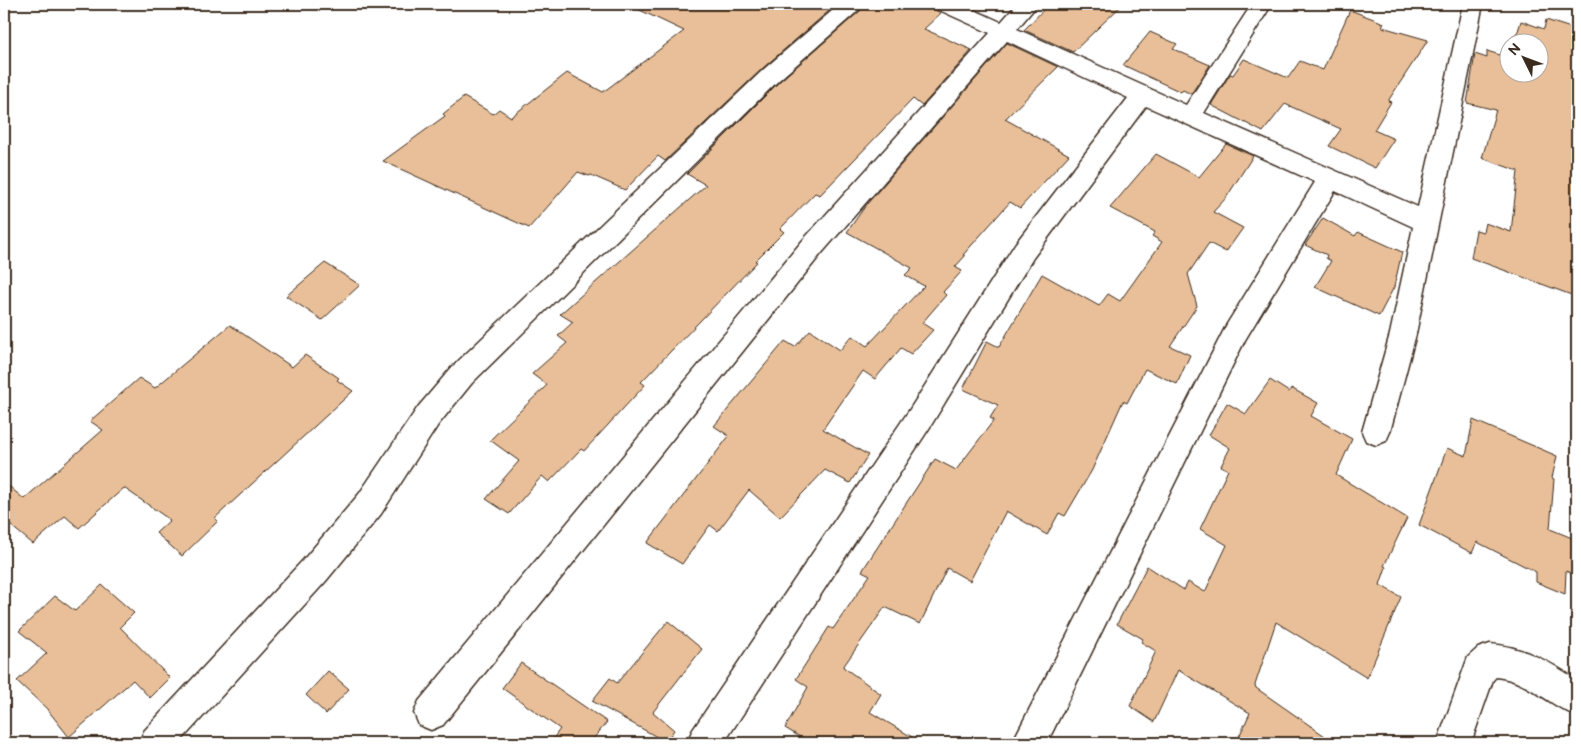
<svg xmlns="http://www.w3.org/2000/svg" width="1581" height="747" viewBox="0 0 1581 747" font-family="'Balsamiq Sans',sans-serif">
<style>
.building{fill:#e8bf98;stroke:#3b2a1e}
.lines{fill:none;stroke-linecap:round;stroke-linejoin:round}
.street-casing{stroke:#3b2a1e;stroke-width:3}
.street{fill:#fff;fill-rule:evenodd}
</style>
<rect width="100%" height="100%" fill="#fff"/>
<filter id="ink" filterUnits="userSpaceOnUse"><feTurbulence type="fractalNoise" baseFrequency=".02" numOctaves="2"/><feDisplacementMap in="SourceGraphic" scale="10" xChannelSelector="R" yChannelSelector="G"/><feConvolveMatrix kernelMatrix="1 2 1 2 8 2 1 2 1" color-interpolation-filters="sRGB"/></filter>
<g filter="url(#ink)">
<path class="building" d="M627,4H837L763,68L665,161L658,156L625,190L591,175L589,176L578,172L529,228L383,161L445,116L443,114L464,97L493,114L499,109L511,117L567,73L603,92L684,31Z
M865,4H932L935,10L941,13L924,29L972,50L922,106L913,99L820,195L815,193L780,229L784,232L755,261L757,262L641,382L645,385L584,451L581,449L549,482L542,476L509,514L486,499L519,461L490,440L547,385L532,374L567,343L558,336L573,322L560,314L706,185L687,174L781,80L861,10Z
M1049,4H1123L1073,52L1024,30Z
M1350,10L1384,23L1382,27L1428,40L1388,101L1391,102L1374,130L1394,139L1375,168L1329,146L1341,129L1285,104L1263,132L1211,105L1230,74L1233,75L1244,59L1288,78L1300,61L1323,70Z
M1546,20L1577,30V297L1471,258L1476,230L1483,232L1485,223L1511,232L1518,171L1482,158L1496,110L1467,103L1475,54L1487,58V51L1500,55L1508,43V72H1538V42H1509L1518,31L1521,21L1544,29Z
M1150,32L1177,44L1173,49L1210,65L1191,94L1183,90L1181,92L1123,65Z
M1007,43L1058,67L1005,119L1069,155L1020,208L1010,202L963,255L965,256L955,267L962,271L943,292L946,295L922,323L933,330L911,354L901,348L875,379L863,371L823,429L868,455L850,483L825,470L780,517L749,490L718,531L710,525L682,564L647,543L729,436L714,426L785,341L795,347L810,330L840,350L852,336L867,346L924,286L905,275L912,268L847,232L866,205Z
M1226,144L1253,156L1226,198L1213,212L1243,228L1226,252L1209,243L1188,274L1197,306L1170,346L1190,355L1177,384L1145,369L1127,403L1123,401L1092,470L1065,516L1059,513L1047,535L1006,511L970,581L947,568L920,624L885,607L843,667L881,694L870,712L922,743H810L785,728L808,687L796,679L829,627L833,629L870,575L862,571L935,459L956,470L994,420L990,418L998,405L963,389L987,341L999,347L1042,274L1099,306L1108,294L1120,301L1162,242L1152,236L1155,232L1110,208L1156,154L1199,177Z
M1323,218L1355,236L1358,232L1402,252L1394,287L1379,316L1315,287L1331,261L1326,258L1327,255L1305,245Z
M325,263L360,285L322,320L286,296Z
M230,325L292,367L305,355L339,378L337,380L353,391L215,518L218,521L182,556L156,533L170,520L124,488L79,528L65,516L33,544L4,520V482L24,499L103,430L90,421L139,378L155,388Z
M1270,380L1289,392L1291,388L1318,403L1311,416L1352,439L1336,475L1407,518L1384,566L1386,567L1380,585L1401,597L1367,678L1276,622L1255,685L1256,688L1335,743H1236L1250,713L1178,670L1154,722L1130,706L1156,651L1141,642L1143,639L1117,624L1147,566L1184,590L1188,582L1205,592L1227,545L1200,529L1228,470L1221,466L1230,448L1209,435L1227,403L1246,414Z
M1473,420L1557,456L1552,478L1554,479L1550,529L1577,540V576L1566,571L1565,594L1536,582V572L1477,542L1472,553L1419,525L1447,448L1466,456Z
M102,585L134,613L120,627L170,678L150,698L133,680L69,737L47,709L17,681L47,653L19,631L55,596L75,611Z
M668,621L702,649L653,712L674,730L666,742L592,701L610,678L617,683Z
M521,663L607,722L590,743H550L560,729L502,688Z
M328,671L349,689L326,714L306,695Z"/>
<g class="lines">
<defs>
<path id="street" d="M840,4H863L860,9L780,79L472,383L438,425L381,514L326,581L179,743H139L144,731L304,559L359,494L418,407L452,367L764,69Z
M934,4H961L1001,22L1017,4H1038L1017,29L1186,105L1252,4H1272L1204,113L1418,207L1463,4H1483L1416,334L1390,432L1386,441L1376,445L1366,441L1362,432L1390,334L1413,227L1335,191L1245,340L1047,743H1012L1227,324L1315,182L1146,106L1033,258L930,427L724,743H687L692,731L910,409L1015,244L1128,98L1007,41L821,254L443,725L431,730L419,725L414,713L419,701L803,240L990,33L937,9Z
M1490,644C1522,646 1550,662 1577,680V716C1548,705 1528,680 1496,677L1493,680L1471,743H1437L1468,657L1478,648Z"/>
</defs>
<use href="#street" class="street-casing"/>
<use href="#street" class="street"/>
</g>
</g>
<rect width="1581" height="747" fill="none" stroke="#fff" stroke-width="20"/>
<rect x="10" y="10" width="1561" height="727" fill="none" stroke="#3b2a1e" stroke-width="2" filter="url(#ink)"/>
<g transform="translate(1524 58) rotate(312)"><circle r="24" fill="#ffffff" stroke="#b1aaa5"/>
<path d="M0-4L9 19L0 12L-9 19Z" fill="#3b2a1e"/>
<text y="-8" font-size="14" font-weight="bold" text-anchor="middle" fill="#3b2a1e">N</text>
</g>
</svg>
